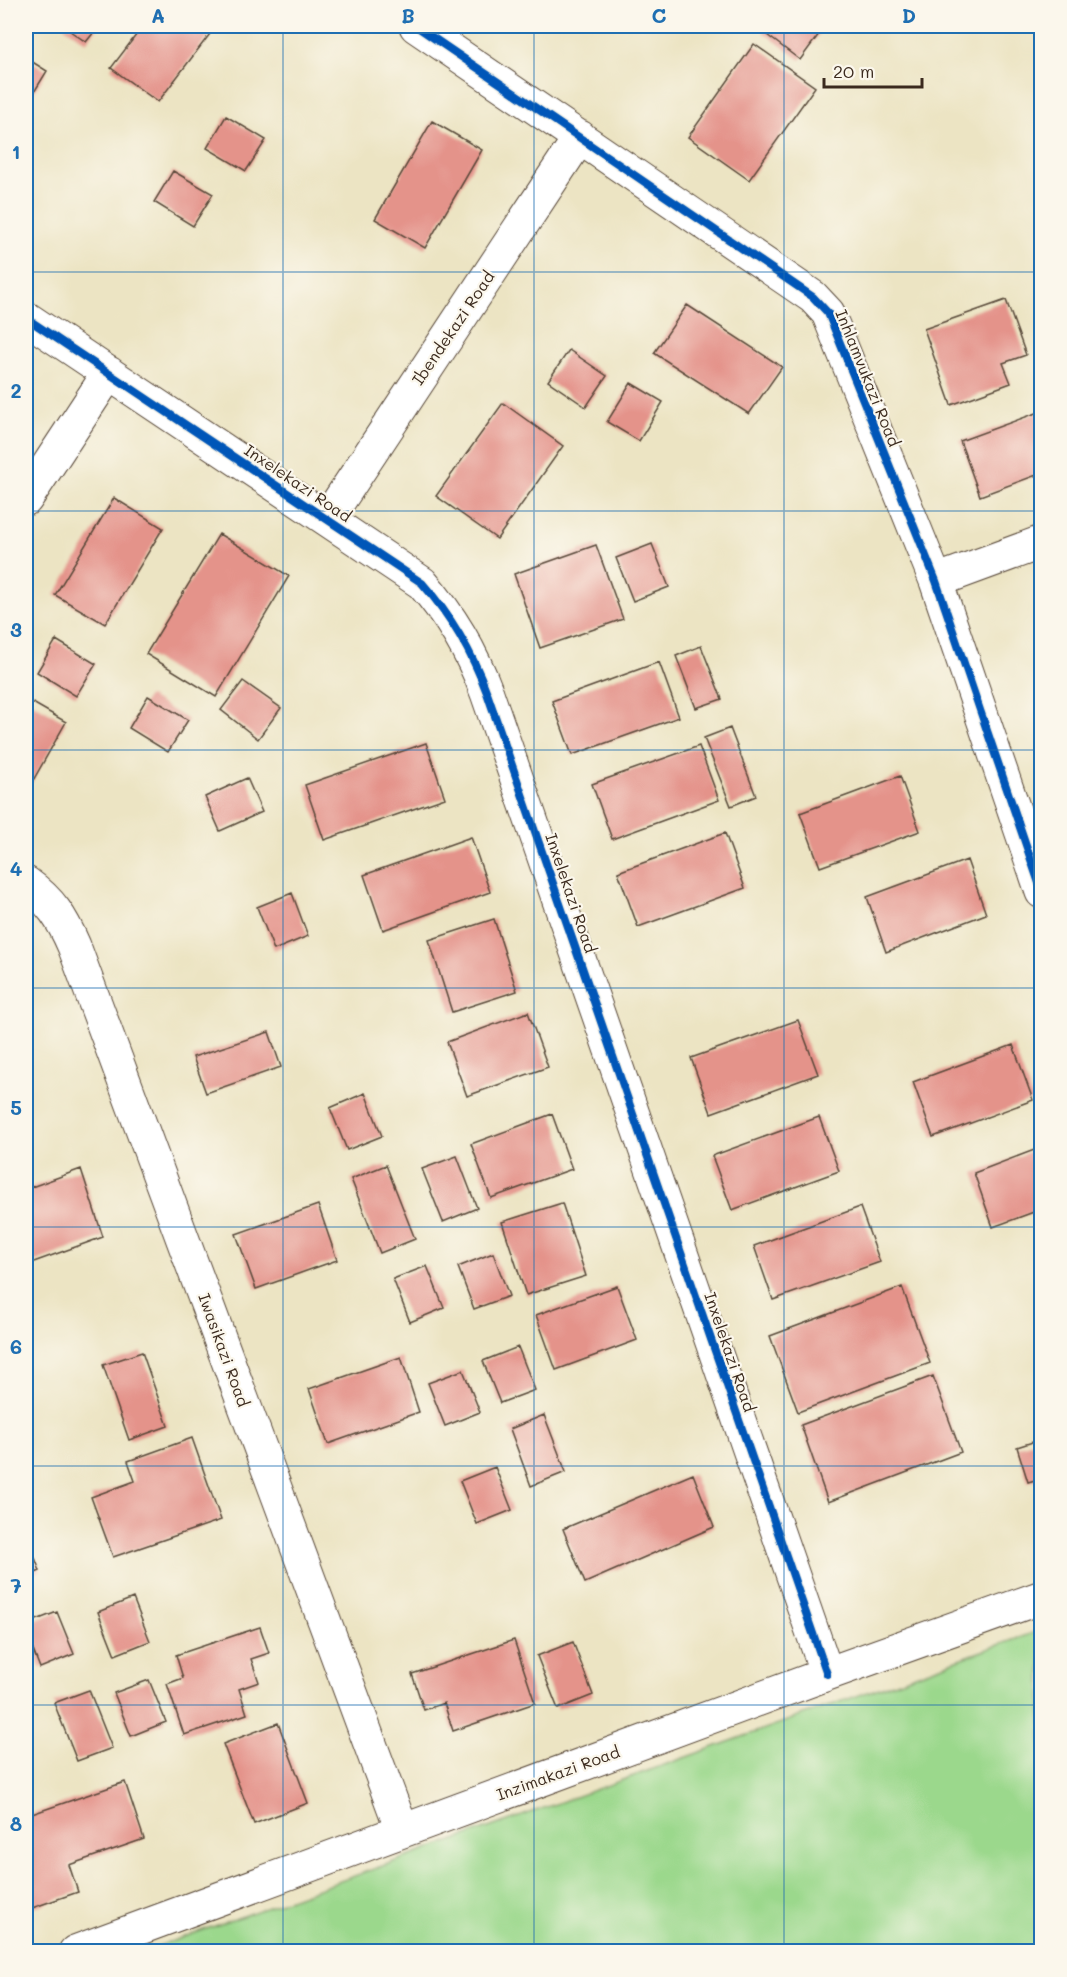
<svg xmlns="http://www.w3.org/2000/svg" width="1067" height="1977" viewBox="0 0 1067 1977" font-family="Mali,sans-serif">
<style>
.green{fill:#9bd88c;stroke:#6b8155;stroke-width:1.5}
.building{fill:#e4938a}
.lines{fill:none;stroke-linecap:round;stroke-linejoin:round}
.street-casing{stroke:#564637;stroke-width:35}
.street{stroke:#fff;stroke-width:33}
.cycleway-casing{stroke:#fbf7ec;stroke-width:11}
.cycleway{stroke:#0057b8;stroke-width:8}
.grid{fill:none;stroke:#1f6fb2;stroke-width:1.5;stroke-opacity:0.55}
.labels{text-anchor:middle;stroke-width:4.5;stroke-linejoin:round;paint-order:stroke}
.street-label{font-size:16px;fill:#3b2a1e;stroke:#fbf7ec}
.neatline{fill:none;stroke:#1f6fb2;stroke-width:2}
.grid-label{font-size:20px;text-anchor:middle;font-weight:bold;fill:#1f6fb2}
</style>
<rect width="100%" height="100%" fill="#fbf7ec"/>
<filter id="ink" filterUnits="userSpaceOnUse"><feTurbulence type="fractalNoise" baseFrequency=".0167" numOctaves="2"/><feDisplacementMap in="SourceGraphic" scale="12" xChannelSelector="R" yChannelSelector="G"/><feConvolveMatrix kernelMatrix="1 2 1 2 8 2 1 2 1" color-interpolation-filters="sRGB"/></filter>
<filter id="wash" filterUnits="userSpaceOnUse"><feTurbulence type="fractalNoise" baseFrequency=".008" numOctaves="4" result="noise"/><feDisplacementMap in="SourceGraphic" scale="24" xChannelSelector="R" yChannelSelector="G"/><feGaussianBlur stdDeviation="1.35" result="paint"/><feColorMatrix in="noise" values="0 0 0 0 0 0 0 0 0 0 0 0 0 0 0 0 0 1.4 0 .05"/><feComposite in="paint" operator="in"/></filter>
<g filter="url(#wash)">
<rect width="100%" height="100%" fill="#ece4c3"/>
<path class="green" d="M1041,1630V1951H145Z"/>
<g id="blocks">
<path class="building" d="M63,26H99L86,42Z
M143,26H216L158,102L111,68Z
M768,26H816L822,30L800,60L763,32Z
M754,44L815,87L749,180L688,137Z
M26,58L47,71L28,102L26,101Z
M226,116L266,140L246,171L207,148Z
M432,121L482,150L425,248L375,219Z
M173,171L213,194L193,226L154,202Z
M1006,300L1026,355L1003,363L1011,383L951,405L924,329Z
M687,305L782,367L749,414L654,353Z
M569,350L607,376L586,407L548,381Z
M631,383L663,402L639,441L607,422Z
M503,403L563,446L497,539L436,496Z
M1042,411V473L980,496L960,441Z
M114,498L163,528L105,624L55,595Z
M219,534L289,576L216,697L146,654Z
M652,544L669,587L633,601L616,558Z
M596,545L623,619L540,648L514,574Z
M56,640L96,664L76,696L37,672Z
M701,646L722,699L696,708L676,656Z
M659,662L679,717L572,755L552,701Z
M243,681L281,708L258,739L221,710Z
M148,696L188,720L168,752L129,728Z
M26,699L66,722L26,793Z
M730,728L756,796L731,806L704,738Z
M426,743L445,798L324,840L305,785Z
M699,746L719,800L612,839L592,784Z
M900,776L920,831L820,867L800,813Z
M247,778L262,812L220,831L205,797Z
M725,833L745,888L638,927L618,872Z
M471,837L490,892L383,930L364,875Z
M967,860L986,914L886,952L867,897Z
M292,893L308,936L274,950L257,907Z
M494,919L517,991L452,1012L429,940Z
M528,1012L548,1067L467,1096L447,1042Z
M798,1020L818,1074L711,1113L691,1058Z
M269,1032L281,1067L206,1093L193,1057Z
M1013,1045L1033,1100L933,1137L913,1082Z
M365,1093L382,1136L347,1150L330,1108Z
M552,1114L572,1169L491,1198L471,1144Z
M819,1117L839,1171L732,1210L712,1156Z
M1042,1147V1209L993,1227L974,1173Z
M457,1156L477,1208L443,1222L422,1169Z
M386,1165L415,1239L380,1253L351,1179Z
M81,1169L103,1237L31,1263L26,1246V1189Z
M562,1203L586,1276L526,1295L502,1222Z
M318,1205L337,1260L256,1289L236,1234Z
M860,1207L880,1262L773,1300L754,1246Z
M493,1253L509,1296L474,1309L458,1267Z
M427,1266L444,1308L410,1322L393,1279Z
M617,1286L637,1340L556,1370L536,1315Z
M902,1287L930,1363L798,1412L770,1336Z
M518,1347L535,1390L500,1403L483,1361Z
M142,1352L168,1426L129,1440L103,1365Z
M401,1357L419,1412L328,1444L309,1389Z
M463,1370L480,1412L445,1426L428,1383Z
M933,1376L961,1452L828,1502L801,1425Z
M544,1415L566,1472L531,1486L510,1429Z
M192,1438L221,1520L113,1557L91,1497L135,1481L128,1461Z
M1042,1439V1478L1028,1482L1017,1447Z
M495,1467L512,1510L477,1524L460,1481Z
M693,1474L714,1527L585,1583L563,1529Z
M26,1534L40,1571L26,1577Z
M133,1598L150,1641L115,1655L98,1612Z
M57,1612L74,1654L40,1668L26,1632V1624Z
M260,1627L269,1653L251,1659L259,1682L239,1689L247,1714L184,1735L167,1684L183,1678L176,1655Z
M514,1640L535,1703L453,1731L444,1703L424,1710L412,1674Z
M573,1642L593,1695L558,1709L537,1656Z
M149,1680L166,1722L131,1736L114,1693Z
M89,1690L112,1748L77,1761L54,1703Z
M278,1723L308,1803L254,1824L223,1744Z
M125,1782L144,1839L69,1865L78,1892L32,1908L26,1889V1816Z"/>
</g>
</g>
<g filter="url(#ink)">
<use href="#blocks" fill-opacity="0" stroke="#564637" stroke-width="1.5"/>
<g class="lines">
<defs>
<path id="street" d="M416,26L813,297L828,313L936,581L1042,892
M26,318L422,583C450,615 472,652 487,693L827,1674
M26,499L109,373
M327,519L580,137
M936,581L1042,542
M26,883C51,901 62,918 74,946L402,1830
M75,1952L827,1674L1042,1597"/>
</defs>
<use href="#street" class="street-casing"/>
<use href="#street" class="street"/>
<defs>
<path id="cycleway" d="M416,26L813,297L828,313L936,581L1042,892
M26,318L422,583C450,615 472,652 487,693L827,1674"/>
</defs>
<use href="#cycleway" class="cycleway-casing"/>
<use href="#cycleway" class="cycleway"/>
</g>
</g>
<path class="grid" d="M283,26V1952M534,26V1952M784,26V1952M26,272H1042M26,511H1042M26,750H1042M26,988H1042M26,1227H1042M26,1466H1042M26,1705H1042"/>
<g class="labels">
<g class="street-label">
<text transform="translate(453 328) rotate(-56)" y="6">Ibendekazi Road</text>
<text transform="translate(868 378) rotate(68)" y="6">Inhlamvukazi Road</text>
<text transform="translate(298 483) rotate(34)" y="6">Inxelekazi Road</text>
<text transform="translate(571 893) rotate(71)" y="6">Inxelekazi Road</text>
<text transform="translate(224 1350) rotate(70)" y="6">Iwasikazi Road</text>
<text transform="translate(730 1352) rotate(71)" y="6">Inxelekazi Road</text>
<text transform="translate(558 1773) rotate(-20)" y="6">Inzimakazi Road</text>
</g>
</g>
<rect width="1067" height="1977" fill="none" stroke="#fbf7ec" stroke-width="66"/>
<path d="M824 78v9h98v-9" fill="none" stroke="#3b2a1e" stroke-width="3"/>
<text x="833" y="78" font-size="18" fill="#3b2a1e" stroke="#fbf7ec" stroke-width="4.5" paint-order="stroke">20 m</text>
<rect x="33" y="33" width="1001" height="1911" class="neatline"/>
<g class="grid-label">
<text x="158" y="23">A</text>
<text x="408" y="23">B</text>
<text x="659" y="23">C</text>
<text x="909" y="23">D</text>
<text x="16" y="159">1</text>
<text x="16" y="398">2</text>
<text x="16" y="637">3</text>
<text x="16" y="876">4</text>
<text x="16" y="1115">5</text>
<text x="16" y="1354">6</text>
<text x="16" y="1593">7</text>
<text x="16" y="1831">8</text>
</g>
</svg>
